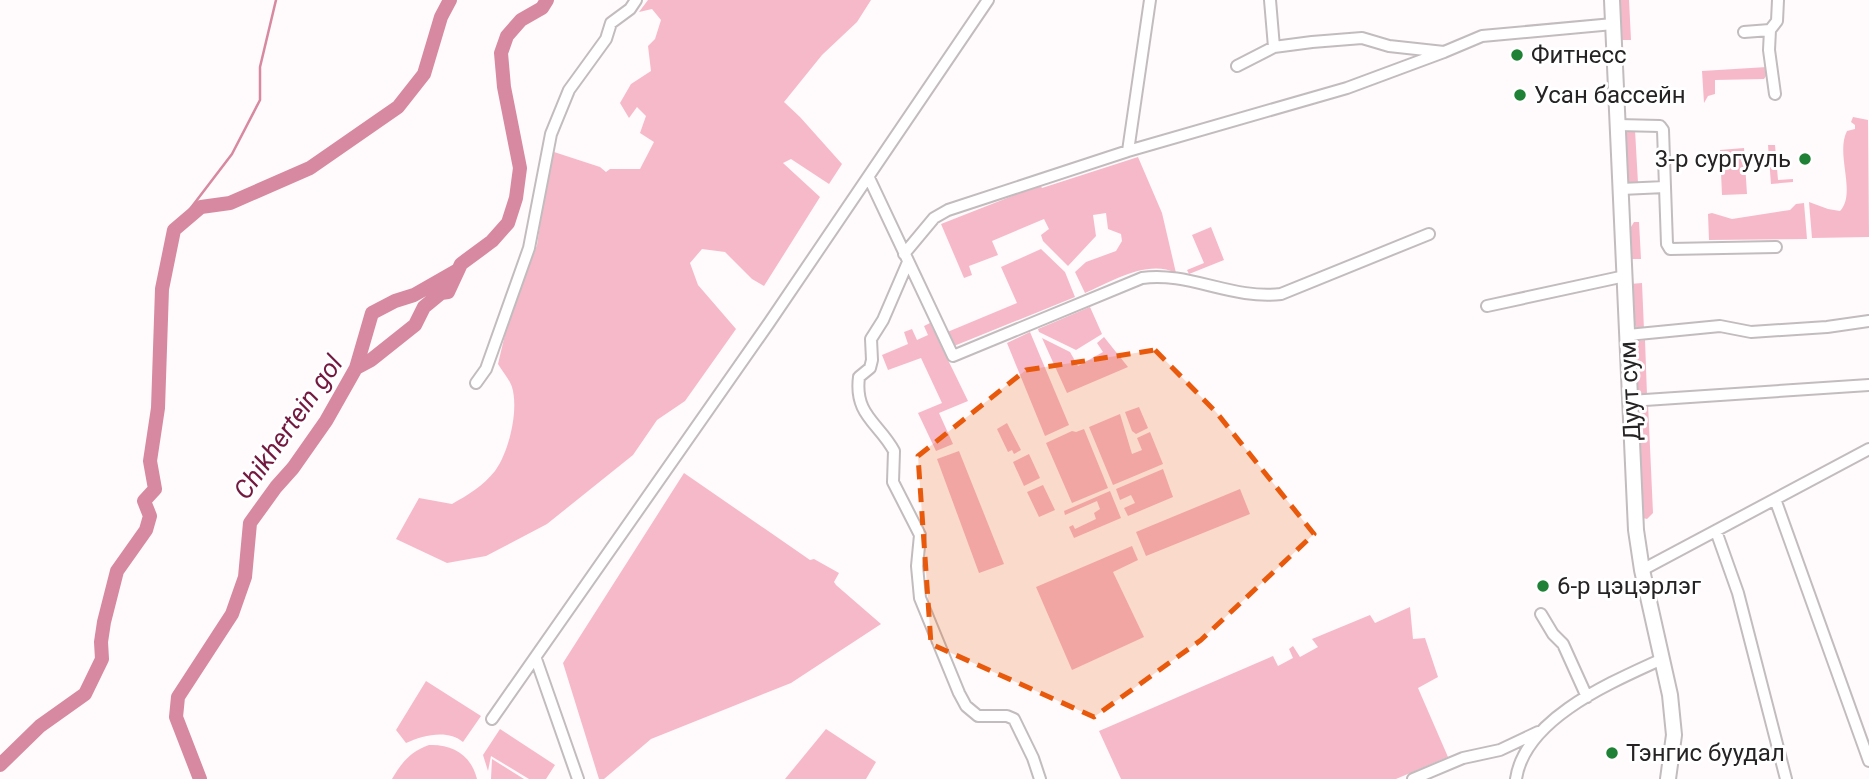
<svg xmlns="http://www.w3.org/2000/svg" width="1869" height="779" viewBox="0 0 1869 779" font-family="Roboto,sans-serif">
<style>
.green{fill:#f6b9ca}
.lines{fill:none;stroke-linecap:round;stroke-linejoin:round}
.stream{stroke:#d689a1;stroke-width:2.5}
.river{stroke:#d689a1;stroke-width:14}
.minor-casing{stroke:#c2bcbe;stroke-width:14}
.major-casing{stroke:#c2bcbe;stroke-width:18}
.minor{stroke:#fff;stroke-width:10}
.major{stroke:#fff;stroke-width:14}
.marked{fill:#e8590c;fill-opacity:0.2;stroke:#e8590c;stroke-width:5;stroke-dasharray:14 9;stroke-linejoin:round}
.poi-dot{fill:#1f8135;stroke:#fff;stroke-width:2.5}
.labels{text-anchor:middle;stroke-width:6;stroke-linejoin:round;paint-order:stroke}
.poi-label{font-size:24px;fill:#252323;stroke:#fff;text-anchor:start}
.street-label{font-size:24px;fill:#252323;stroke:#fff}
.water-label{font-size:26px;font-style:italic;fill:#73183f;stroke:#fff}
</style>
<rect width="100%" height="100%" fill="#fffafb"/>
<path class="green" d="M648,0H871L857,22L822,55L784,102L800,117L842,164L829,184L791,159L783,163L820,197L764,286L752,279L725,252L702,249L690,263L698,285L736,329L685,401L657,420L633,455L547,524L486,556L447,563L396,539L419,498L452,504C468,495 483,486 495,471C509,452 519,410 512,387C510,380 502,371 498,364L507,326L537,245L551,151L600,167L606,172L610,169H640L654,142L640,133L646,116L637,107L629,118L620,103L631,84L651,71L648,46L655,39L661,20L652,9L639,12Z
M1617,0H1629L1631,40H1619Z
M1767,67L1768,73L1764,79L1715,80V94L1708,96L1704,103L1702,71Z
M1853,117L1868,120L1869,237L1812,238L1809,202L1828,209L1840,211C1857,193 1835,154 1847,131L1855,129V125L1851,122Z
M1635,130L1638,183L1626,184L1623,131Z
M1768,145H1775L1778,180L1793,179V182L1771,184Z
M1744,148L1747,194L1722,195L1720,150Z
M1138,157L1162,213L1176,273C1147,259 1111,282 1085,293L1075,272L1086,262L1116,251L1122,241L1121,234L1108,229L1106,213L1093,215L1096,236L1068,266L1043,241L1041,235L1049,229L1044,219L992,241L998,255L969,266L972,275L964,278L941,224L1040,185L1042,188Z
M1804,203L1807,239L1709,240L1708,214L1712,213L1732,219L1790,210L1796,204Z
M1634,222H1639L1641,259H1630L1628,232Z
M1211,227L1224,260L1189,274L1187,270L1204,263L1192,235Z
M1041,249L1065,272L1075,297L954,346L945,333L1017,303L1001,267Z
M1642,283L1644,330H1638L1632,320L1630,284Z
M1090,307L1102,334L1076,350L1039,332L1038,329Z
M930,323L968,401L939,413L953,444L936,451L918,413L942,403L921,358L888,370L882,355L908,344L904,332L912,329L917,340L928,335L924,326Z
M1030,332L1069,425L1045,436L1007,343Z
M1104,337L1128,367L1067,393L1042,338L1070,352L1078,366L1103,352L1097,343Z
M1645,340L1647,395L1635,396L1633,358L1639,341Z
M1648,403L1653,513L1647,519L1643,518L1635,404Z
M1139,407L1148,428L1136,434L1132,431L1125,412Z
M1120,414L1132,454L1142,450L1137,438L1150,432L1163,464L1113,485L1089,427Z
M1007,423L1021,450L1014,454L1012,450L1008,452L997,429Z
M1084,429L1108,488L1072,503L1046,443L1072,431L1076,432Z
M959,451L1004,564L979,573L937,459Z
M1029,454L1040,478L1024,486L1013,462Z
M1163,469L1173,497L1128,516L1124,508L1135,503L1131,495L1120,500L1116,489Z
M684,473L810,560L814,559L839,573L834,582L836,585L881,624L791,683L651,739L604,779H599L563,663Z
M1043,485L1055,510L1039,517L1027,492Z
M1240,489L1250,514L1146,556L1136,532Z
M1110,491L1121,518L1074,538L1069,527L1073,525L1075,529L1096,519L1094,513L1100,509L1097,501L1065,515L1064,511Z
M1132,546L1138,560L1113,572L1144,637L1072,670L1036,587Z
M1410,607L1413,639L1425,638L1438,677L1418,688L1448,757L1396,779H1121L1099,731L1273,656L1278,666L1293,658L1289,649L1293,646L1300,657L1318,647L1312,639L1370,615L1375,623Z
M426,681L481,716L463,742C448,729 423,735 406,743L396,730Z
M500,729L555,765L546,779H529L491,756L488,771L483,755Z
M826,729L876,762L866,779H785Z
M429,745C453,744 471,755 477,779H392C402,762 410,752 429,745Z
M492,759L524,779H491Z"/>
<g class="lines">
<path class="stream" d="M174,230L232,154L260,100V67L276,0"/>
<path class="river" d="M356,368L372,313L395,301L414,295L456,271
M0,765L40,726L85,694L102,659L101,642L104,622L117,571L146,530L150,516L144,501L155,489L150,461L158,408L162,289L174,230L201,207L230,203L310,168L398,107L424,74L441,17L450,0
M200,779L176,717L178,697L232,614L245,577L250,523L276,487L293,468L326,421L356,368L371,360L415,325L424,307L441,293L448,292L461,264L492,241L508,223L516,198L520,168L504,87L501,53L507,36L521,20L542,8L547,0"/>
<defs>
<path id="minor" d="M1270,0L1274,47
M1770,30L1769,50L1775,94
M1744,32L1770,30L1777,21L1778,0
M1237,66L1274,47L1312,42L1362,38L1389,46L1444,52L1482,36L1613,24
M1618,125L1660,126L1663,130L1665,187L1621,189
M1128,151L1150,0
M869,178L953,356L1142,278C1188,271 1232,300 1281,294L1429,234
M1665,187L1667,244L1670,249L1776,247
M904,254L934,218L948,210L1128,151L1347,88L1444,52
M908,262L883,320L871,339L872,360L870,368L859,377C854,415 879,423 894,451L893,482L920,535L917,566L920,598L959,693L966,706L978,716H1007L1014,719L1033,758L1040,779
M1487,306L1625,276
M1628,335L1720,326L1751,332L1827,327L1869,321
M476,383L486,369L529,248L551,134L569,90L606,39L611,23L630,9L636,0
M1630,401L1869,385
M1775,499L1869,761
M1716,531L1738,593L1786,779
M1642,570L1869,449
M1541,614L1553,634L1563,644L1587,697
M536,659L578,779
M492,719L769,323L988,0
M1413,779L1463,758L1500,750L1538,732
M1516,779C1525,718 1612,682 1662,659"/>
<path id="major" d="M1612,0L1636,530L1642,570L1670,695L1674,735L1668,779"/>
</defs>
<use href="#minor" class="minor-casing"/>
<use href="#major" class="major-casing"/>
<use href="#minor" class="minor"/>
<use href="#major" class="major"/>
</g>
<path class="marked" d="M1155,350L1216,412L1314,534L1201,640L1094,717L931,644L918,456L1026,370Z"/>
<g class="poi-dot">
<circle cx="1517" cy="55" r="7"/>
<circle cx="1520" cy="95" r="7"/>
<circle cx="1805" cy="159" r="7"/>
<circle cx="1543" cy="586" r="7"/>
<circle cx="1612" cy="753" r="7"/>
</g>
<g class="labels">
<g class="poi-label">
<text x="1531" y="63">Фитнесс</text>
<text x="1534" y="103">Усан бассейн</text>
<text x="1791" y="167" text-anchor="end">3-р сургууль</text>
<text x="1557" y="594">6-р цэцэрлэг</text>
<text x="1626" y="761">Тэнгис буудал</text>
</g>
<g class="street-label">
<text transform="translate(1630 391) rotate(-93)" y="8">Дуут сум</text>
</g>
<g class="water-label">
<text transform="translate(288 427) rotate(-55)" y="9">Chikhertein gol</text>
</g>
</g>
</svg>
